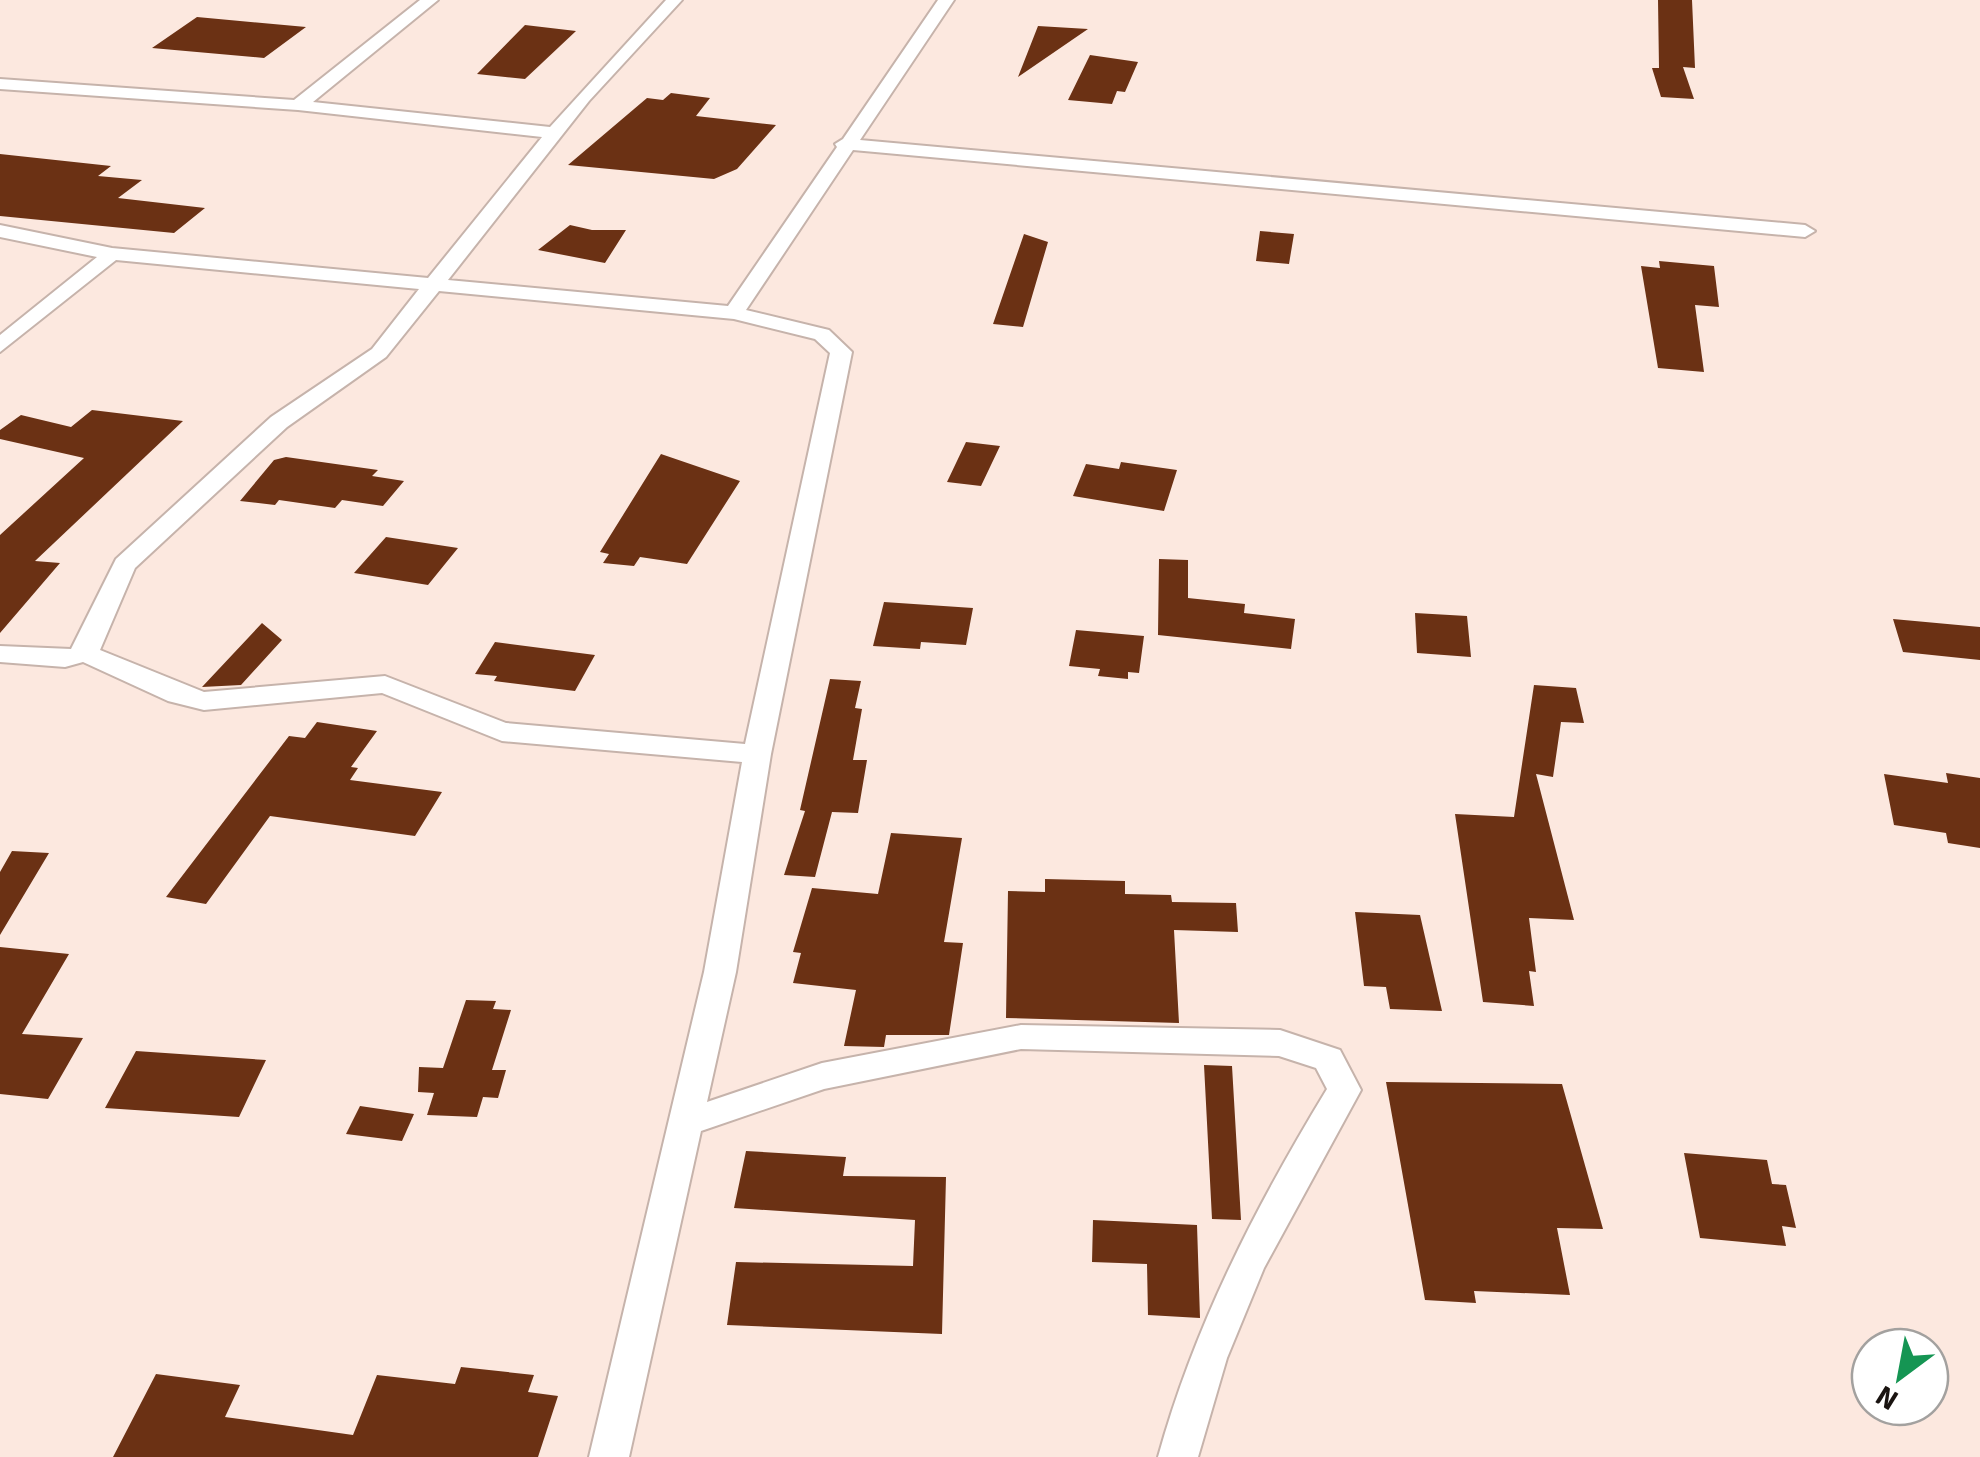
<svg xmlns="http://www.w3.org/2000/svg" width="1980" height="1457" viewBox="0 0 1980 1457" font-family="Signika,sans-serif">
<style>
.building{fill:#6b3114}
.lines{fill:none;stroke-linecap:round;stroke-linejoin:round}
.minor-casing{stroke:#c6b3ab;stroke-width:4}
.minor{fill:#fff;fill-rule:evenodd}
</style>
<rect width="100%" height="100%" fill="#fce8df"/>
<path class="building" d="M1658,0H1692L1695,68L1683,67L1694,99L1661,97L1652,68H1659Z
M197,17L306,27L264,58L152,48Z
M525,25L576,31L525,79L477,74Z
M1038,26L1088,29L1018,77Z
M1090,55L1138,62L1125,92L1117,91L1112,104L1068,100Z
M671,93L710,98L696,116L776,125L737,169L714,179L568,165L647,98L663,100Z
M0,154L111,166L98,176L142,180L118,198L205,208L174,233L0,216Z
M570,225L592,230H626L605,263L538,250Z
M1260,231L1294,234L1289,264L1256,261Z
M1024,234L1048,242L1023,327L993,324Z
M1659,261L1714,266L1719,307L1695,305L1704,372L1658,368L1641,266L1660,268Z
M92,410L183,421L35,561L60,563L0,633V535L84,458L0,439V430L21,415L71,427Z
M966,442L1000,446L981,486L947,482Z
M661,454L740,481L687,564L640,557L634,566L603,563L609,554L600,552Z
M286,457L378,470L372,476L404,481L383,506L342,500L335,508L279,500L275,505L240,501L274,460Z
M1121,462L1177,470L1164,511L1073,496L1086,464L1119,469Z
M386,537L458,548L428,585L354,573Z
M1159,559L1188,560V598L1245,604L1244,613L1295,619L1291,649L1158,635Z
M884,602L973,608L966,645L921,642L920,649L873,646Z
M1415,613L1467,616L1471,657L1417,653Z
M1893,619L1980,627V660L1903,652Z
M262,623L282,640L241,685L202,687Z
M1076,630L1144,636L1139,673L1128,672V679L1098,676L1100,669L1069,666Z
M495,642L595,655L575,691L494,681L497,676L475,674Z
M830,679L861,681L855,708L862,709L853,760H867L858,813L832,812L815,877L784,875L805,811L800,810Z
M1534,685L1576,688L1584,723L1561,722L1553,777L1536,774L1574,920L1529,918L1536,972L1529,971L1534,1006L1483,1002L1455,814L1514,817Z
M317,722L377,731L351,767L358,768L350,780L442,792L415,836L270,816L206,904L166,897L289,736L305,738Z
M1946,773L1980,778V848L1948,843L1946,833L1894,825L1884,774L1948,783Z
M891,833L962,838L944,942L963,943L949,1035H886L884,1047L844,1046L856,990L793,983L801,953L793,952L812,888L878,894Z
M12,851L49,853L0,935V872Z
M1045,879L1125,881V894L1171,895L1172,902L1236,903L1238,932L1174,930L1179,1023L1006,1018L1008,891L1045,892Z
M1355,912L1420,915L1442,1011L1390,1009L1386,987L1364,986Z
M0,947L69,954L22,1034L83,1038L48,1099L0,1094Z
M466,1000L496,1001L493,1009L511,1010L492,1070H506L498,1098L483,1097L477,1117L427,1115L434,1093L418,1092L419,1067L443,1068Z
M136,1051L266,1060L239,1117L105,1108Z
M1204,1065L1232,1066L1241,1220L1212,1219Z
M1386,1082L1562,1084L1603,1229L1557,1228L1570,1295L1474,1291L1476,1303L1425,1300Z
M360,1106L414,1114L402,1141L346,1134Z
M746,1151L846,1157L843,1176L946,1177L942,1334L727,1325L736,1262L913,1266L915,1220L734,1208Z
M1684,1153L1767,1160L1772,1184L1786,1185L1796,1228L1782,1226L1786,1246L1700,1238Z
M1093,1220L1197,1225L1200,1318L1148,1315L1147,1264L1092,1262Z
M461,1367L534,1375L528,1392L558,1396L538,1457H113L156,1374L240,1385L225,1417L353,1435L377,1375L455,1384Z"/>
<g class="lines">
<defs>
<path id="minor" d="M420,0H438L313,102L550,127L666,0H682L589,101L448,280L728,306L837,147L835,144L843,139L938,0H954L860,140L1805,225L1815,231L1805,237L853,150L746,310L829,330L852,352L771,754L736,972L707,1102L822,1063L1021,1025L1280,1030L1340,1050L1361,1090L1264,1268L1227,1358L1198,1457H1158C1195,1324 1256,1206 1327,1089L1316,1068L1279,1056L1021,1049L824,1089L701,1131L629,1457H589L704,972L742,762L502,741L382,693L204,710L168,701L83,662L65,667L0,662V646L71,649L116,559L271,417L372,349L419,289L116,260L0,352V335L97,257L0,237V225L112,248L428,278L542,137L298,110L0,89V79L294,100ZM439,291L734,319L815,339L830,353L745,744L506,723L385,676L204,692L100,650L135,568L287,427L386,357Z"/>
</defs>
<use href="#minor" class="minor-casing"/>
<use href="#minor" class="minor"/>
</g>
<g transform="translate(1900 1377) rotate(212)"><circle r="48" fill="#ffffff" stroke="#a3a19f" stroke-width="2.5"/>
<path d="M0-8L18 38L0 25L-18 38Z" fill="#159553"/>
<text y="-15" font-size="28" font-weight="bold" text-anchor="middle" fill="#191310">N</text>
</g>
</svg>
